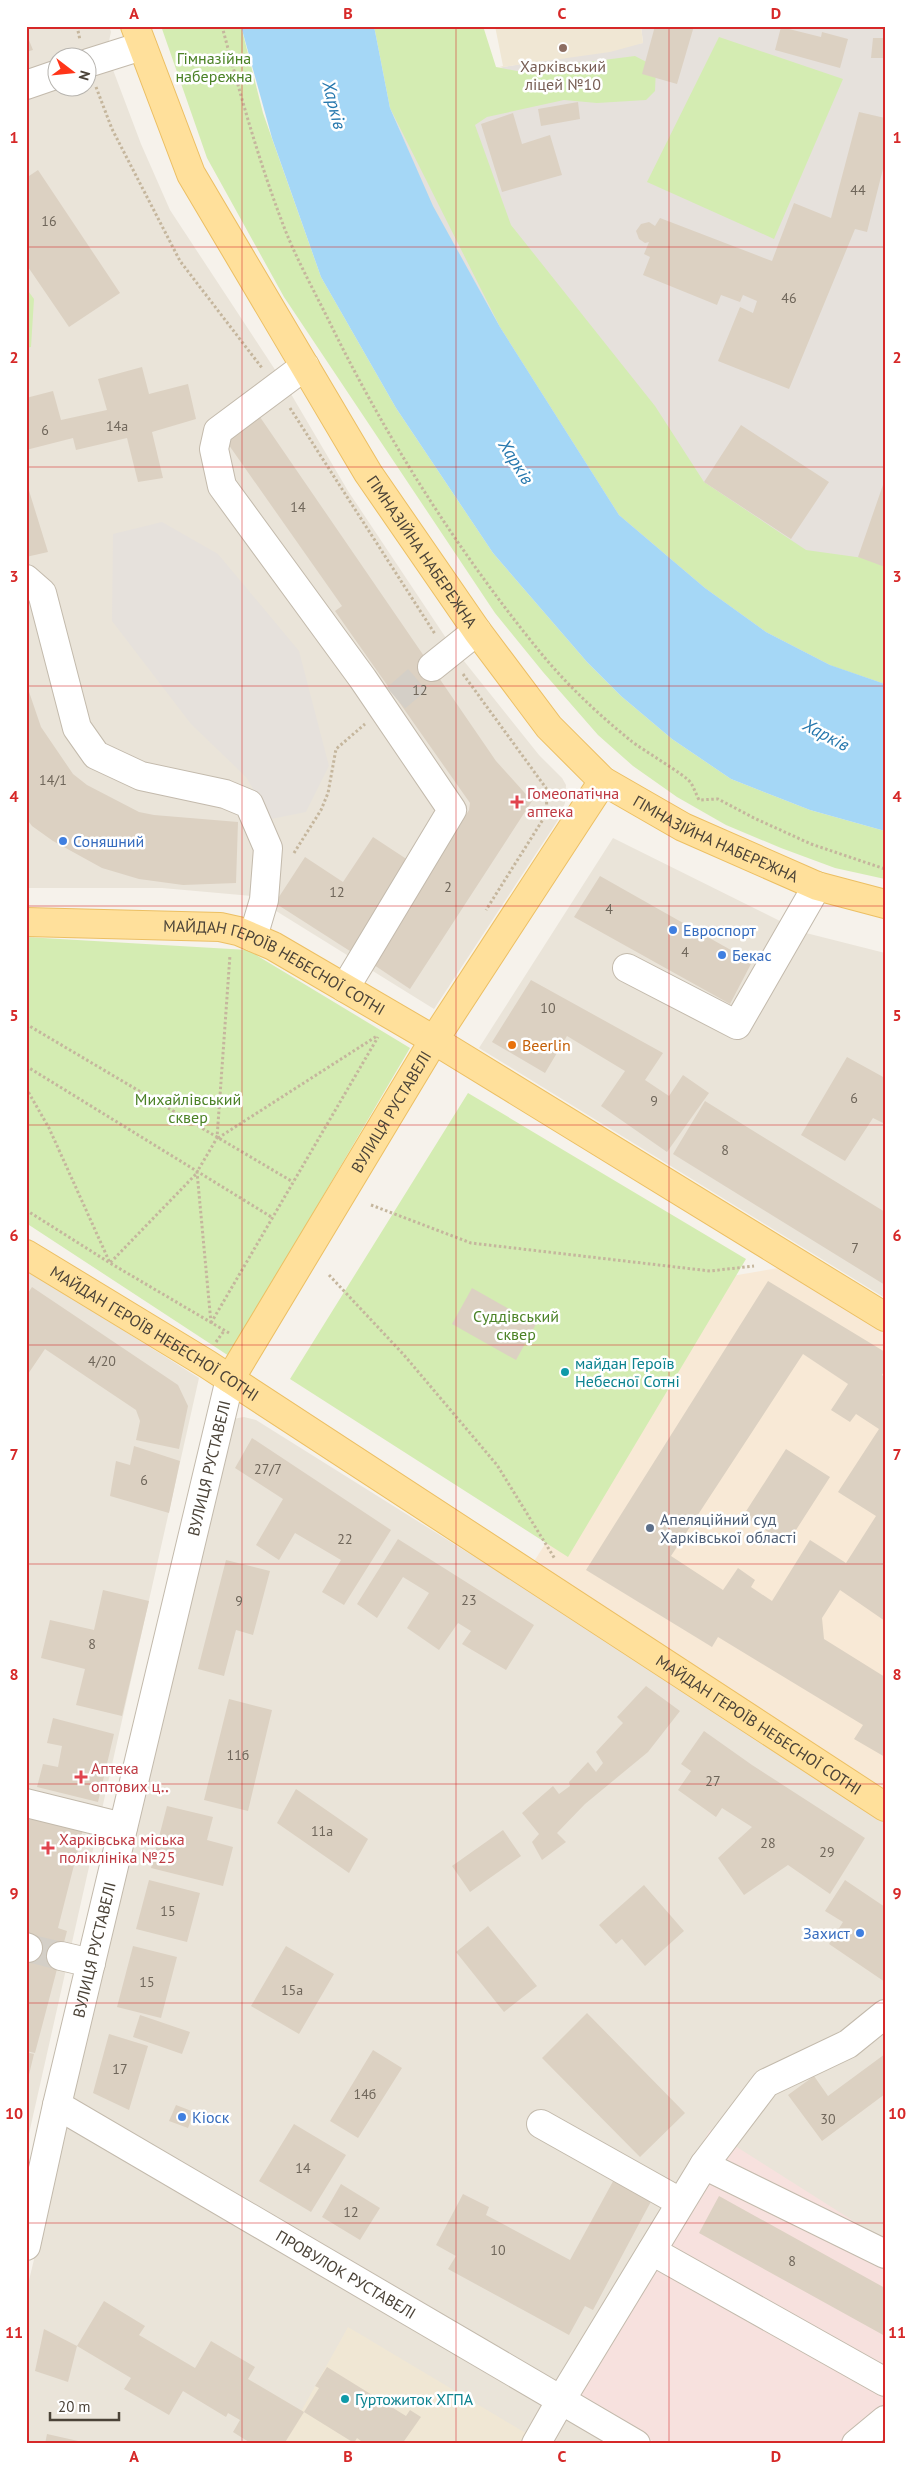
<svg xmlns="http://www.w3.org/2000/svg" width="911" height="2470" viewBox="0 0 911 2470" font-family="'PT Sans',sans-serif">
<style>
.residential{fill:#eae4d9;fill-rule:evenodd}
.commercial{fill:#f8e9d6}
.industrial{fill:#e6e1dc}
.education{fill:#f0e7d4}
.medical{fill:#f7e1de}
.green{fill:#d4ecb2}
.water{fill:#a5d7f6}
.building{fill:#dcd1c2;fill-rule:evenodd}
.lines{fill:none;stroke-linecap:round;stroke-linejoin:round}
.minor-tunnel{stroke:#d4cfc7;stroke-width:28;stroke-dasharray:28 14;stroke-linecap:butt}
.minor-casing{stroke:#c3baac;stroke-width:30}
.major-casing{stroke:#ecbf63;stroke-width:30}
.path{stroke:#c5b69d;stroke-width:3;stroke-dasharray:2.5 2.5;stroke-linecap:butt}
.minor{stroke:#fff;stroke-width:28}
.major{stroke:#ffe09b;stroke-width:28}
.grid{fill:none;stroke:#d62828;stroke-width:1;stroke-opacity:0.55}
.education-dot{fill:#8d6e63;stroke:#fff;stroke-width:2}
.health-dot{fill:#e0444e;stroke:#fff;stroke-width:2}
.shop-dot{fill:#3f7fe0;stroke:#fff;stroke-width:2}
.food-dot{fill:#e8710a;stroke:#fff;stroke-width:2}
.culture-dot{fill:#0f9aa8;stroke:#fff;stroke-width:2}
.service-dot{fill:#5c6f8a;stroke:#fff;stroke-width:2}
.labels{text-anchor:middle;stroke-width:5;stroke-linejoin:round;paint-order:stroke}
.number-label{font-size:14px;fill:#6f665a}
.park-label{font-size:16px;fill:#4b8226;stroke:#fff}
.education-label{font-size:16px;fill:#785e54;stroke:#fff}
.street-label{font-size:16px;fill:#4b4338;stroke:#fff}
.health-label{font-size:16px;fill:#be3a42;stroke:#fff;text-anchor:start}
.shop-label{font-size:16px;fill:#366cbe;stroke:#fff;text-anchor:start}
.food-label{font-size:16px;fill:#c56008;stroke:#fff;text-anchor:start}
.culture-label{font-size:16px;fill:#0d838f;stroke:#fff;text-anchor:start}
.service-label{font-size:16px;fill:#4e5e75;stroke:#fff;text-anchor:start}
.water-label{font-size:18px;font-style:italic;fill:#2678ae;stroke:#fff}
.neatline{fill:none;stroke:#d62828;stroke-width:2}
.grid-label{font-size:16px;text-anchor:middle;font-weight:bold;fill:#d62828}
</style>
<rect width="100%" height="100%" fill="#f6f2eb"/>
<path class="residential" d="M26,26H109L111,32L109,41L104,46L141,144L170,210L291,394L348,491L448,641L539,755L562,778L566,785L565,803L558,820L434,1009L252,896L162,888H26ZM58,58H88V88H58Z
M613,838L802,932L885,953V1298L479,1048Z
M26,1269L199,1378L26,2147Z
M244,1417L256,1420L435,1532L632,1656L885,1821V2241L560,2388L77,2104L72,2098L233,1419Z
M66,2125L620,2444H26V2293Z"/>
<path class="commercial" d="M784,1267L885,1330V1789L533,1563L714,1279Z"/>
<path class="industrial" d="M641,26H885V684L830,665L766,632L705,588L619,515L500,327L432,206L390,108L503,67L643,43Z
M162,522L218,554L299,651L329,766L306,812L271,819L246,777L191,724L112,621L113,534Z"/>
<path class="education" d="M495,26H641L643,43L610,52L496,68L503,66Z
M348,2327L544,2444H283Z"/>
<path class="medical" d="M710,2130L885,2241V2430L867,2444H658L560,2388Z"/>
<path class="green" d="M161,26H241L263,113L321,277L396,408L493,553L587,662L621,696L672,739L731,779L810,810L885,831V879L835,868L781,848L726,825L677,797L633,766L598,735L543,672L495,613L284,297L207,158Z
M374,26H483L496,67L517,71L635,56L656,67L655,91L646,100L597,103L564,100L487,117L475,125L511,225L655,406L704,482L806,550L885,561V684L832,666L766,632L705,588L619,515L500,327L390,108Z
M719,37L843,79L774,239L647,182Z
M26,288L34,299L31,347L26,348Z
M26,937L248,950L410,1048L229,1356L26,1223Z
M468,1093L746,1259L568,1557L290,1379Z"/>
<path class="water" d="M241,26H374L390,108L433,206L500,327L619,515L705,588L766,632L830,665L885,684V831L810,810L731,779L672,739L621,696L587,662L493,553L396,408L321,277L272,138Z"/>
<path class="building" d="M655,26H694L677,84L642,74Z
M781,27L821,37L822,32L848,39L840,68L775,50Z
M26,33L33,50L26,52Z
M873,38H885V58H871Z
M578,102L580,119L541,126L538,109Z
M859,112L885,118V161L867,232L855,229L789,389L718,361L740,307L753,313L757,301L743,295L740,302L721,295L717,305L643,275L650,257L644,254L649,242L645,243L639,239L636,231L641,224L649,222L655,226L660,218L772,261L794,203L831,218Z
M513,113L522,144L550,135L562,175L502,192L481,124Z
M38,170L120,293L69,327L26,264V178Z
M142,367L149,394L188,384L196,419L152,432L163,478L138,482L127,438L76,450L73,438L26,450V398L53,391L61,420L107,410L98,379Z
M260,417L496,761L532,801L410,989L371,963L469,810L470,803L335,611L342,606L226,441Z
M741,425L829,482L791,539L704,482Z
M26,481L48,552L26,557Z
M884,482H885V567L858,557Z
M26,683L41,727L73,774L87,785L139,812L154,815L238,822L236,883L183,885L139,879L102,868L53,841L32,826L26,818Z
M373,837L411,862L353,953L275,903L305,857L343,882Z
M600,876L752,962L730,1004L574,917Z
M531,980L663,1053L645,1080L669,1096L683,1075L709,1093L667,1152L601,1106L625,1071L567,1036L545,1073L492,1042Z
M847,1057L885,1078V1124L873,1118L845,1161L801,1135Z
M705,1101L885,1212V1285L673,1154Z
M768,1281L885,1352V1370L882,1375L885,1377V1621L840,1590L822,1618L824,1639L885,1677V1757L854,1739L863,1725L718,1637L712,1647L586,1570ZM803,1354L848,1384L831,1410L850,1422L856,1414L879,1429L838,1492L876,1516L846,1563L810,1540L772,1601L751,1587L755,1580L738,1568L723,1590L671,1556Z
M32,1287L178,1385L188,1406L179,1449L136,1440L140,1421L136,1410L45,1349L28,1374L26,1373V1296Z
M472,1288L536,1324L516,1360L452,1324Z
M252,1438L391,1530L344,1605L322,1592L341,1560L295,1533L279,1560L256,1545L283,1499L235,1468Z
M134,1446L180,1461L169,1513L110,1496L116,1461L130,1465Z
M786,1449L830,1477L787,1544L743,1516Z
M398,1539L534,1625L506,1670L462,1644L471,1631L458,1623L439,1650L407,1628L429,1593L403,1577L377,1618L357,1604Z
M226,1560L270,1571L253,1635L236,1630L224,1676L198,1669Z
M103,1590L149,1601L122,1716L76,1705L85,1669L41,1658L50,1620L94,1630Z
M646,1686L680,1711L648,1752L585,1804L557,1833L566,1842L542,1860L532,1842L539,1834L522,1813L553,1786L559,1794L570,1786L569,1782L588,1762L596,1772L603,1763L596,1752L623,1723L617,1717Z
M229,1699L272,1710L248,1811L204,1800Z
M53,1718L114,1734L98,1802L37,1787L43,1764L58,1767L62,1746L47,1743Z
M704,1731L752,1765L865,1838L830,1894L788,1865L744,1895L718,1858L752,1827L722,1808L716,1817L678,1790L691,1771L681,1764Z
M296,1789L368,1839L349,1873L277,1823Z
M167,1806L213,1817L207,1840L233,1847L223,1886L151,1868Z
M26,1813L84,1826L58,1928L67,1931L35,2053L26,2051Z
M503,1830L521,1856L470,1892L452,1866Z
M149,1880L200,1893L187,1942L136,1929Z
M845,1880L885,1907V1982L829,1944L843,1922L825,1911Z
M644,1885L684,1931L645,1966L622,1939L616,1944L599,1925Z
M488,1926L537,1986L504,2012L456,1952Z
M133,1946L177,1957L161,2018L117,2007Z
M286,1946L334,1974L299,2034L251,2006Z
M587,2013L685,2113L640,2157L542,2058Z
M140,2015L190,2032L182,2054L133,2037Z
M109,2034L148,2046L129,2110L93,2093Z
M373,2050L402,2068L358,2138L330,2121Z
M26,2052L34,2054L27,2083H26Z
M885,2054V2094L822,2141L788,2095L814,2076L828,2096Z
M176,2105L194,2112L188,2128L169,2121Z
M294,2124L346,2155L311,2212L259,2181Z
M617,2174L655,2194L593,2310L585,2306L569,2335L448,2269L456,2256L436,2245L463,2194L489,2207L486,2215L570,2260Z
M341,2184L380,2208L360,2240L322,2217Z
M719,2196L885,2288V2336L699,2233Z
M104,2301L145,2326L139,2335L195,2368L211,2341L255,2367L248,2379L304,2412L284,2444H252L233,2432L240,2420L228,2413L226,2417L183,2391L169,2415L124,2389L131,2378L77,2346Z
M44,2329L77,2346L68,2382L35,2371Z
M327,2367L406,2416L410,2410L421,2417L402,2444H365L357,2438L354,2443L304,2412L319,2388L315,2386Z
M47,2434L87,2443V2444H45Z"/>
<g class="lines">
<path class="minor-tunnel" d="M396,698L432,667
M28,1948L61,1956"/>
<defs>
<g id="minor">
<path d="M88,63L142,46"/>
<path d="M26,85L58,74"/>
<path d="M305,366L218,431L214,449L222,486L363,679L452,810L345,988"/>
<path d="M26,579L42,593L77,728L96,755L141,776L225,794L249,804L268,848L264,900L253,937"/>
<path d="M432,667L477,631"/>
<path d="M627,968L737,1025L817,886"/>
<path d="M26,1803L123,1827"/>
<path d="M26,1947L28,1948"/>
<path d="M61,1956L91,1963"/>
<path id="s1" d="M57,2105L636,2444"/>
<path d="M541,2124L680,2202"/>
<path d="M704,2165L766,2083L848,2044L885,2014"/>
<path id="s2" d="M26,2246L57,2105L230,1379"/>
<path d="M652,2251L885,2382"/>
<path d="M536,2444L561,2400L704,2165L885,2254"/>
<path d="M856,2444L885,2420"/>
</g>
<g id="major">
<path id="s3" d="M135,26L191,174L368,473L477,631L549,727L603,781L683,827L817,886L885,904"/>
<path id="s4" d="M26,922L220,927L238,931L273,946L434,1040L885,1317"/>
<path id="s5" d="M26,1254L207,1364L885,1807"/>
<path id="s6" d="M230,1379L434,1040L603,781"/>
</g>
</defs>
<use href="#minor" class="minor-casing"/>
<use href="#major" class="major-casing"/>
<path class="path" d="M77,26L80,40
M222,26C240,94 259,162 284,227C296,258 313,289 328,319C386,438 457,550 540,652C567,685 598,714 630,740C642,750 686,775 691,783C694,788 696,794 699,800L718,799L754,818L811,844L885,869
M96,87L112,129L180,261L262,368
M290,408L435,634
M463,674L546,788L547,813L486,910
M294,853L321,810L328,793L336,749L365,724
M26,1024L293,1182
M26,1066L273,1218
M26,1088L49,1128L110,1263L197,1173
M218,1138L377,1036
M371,1205L471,1243L710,1271L754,1266
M26,1210L110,1263L229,1333
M329,1275L404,1355L497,1465L555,1559
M211,1323L197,1172L217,1138L230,955
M211,1323L378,1037
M216,1342L224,1331"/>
<use href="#minor" class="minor"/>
<use href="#major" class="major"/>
</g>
<path class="grid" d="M242,26V2444M456,26V2444M669,26V2444M26,247H885M26,467H885M26,686H885M26,906H885M26,1125H885M26,1345H885M26,1564H885M26,1784H885M26,2003H885M26,2223H885"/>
<circle class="education-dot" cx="563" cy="48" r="5"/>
<g class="health-dot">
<path d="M514.5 794.5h5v5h5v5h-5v5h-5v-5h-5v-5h5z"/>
<path d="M78.5 1769.5h5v5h5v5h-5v5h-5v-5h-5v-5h5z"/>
<path d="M45.5 1840.5h5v5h5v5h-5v5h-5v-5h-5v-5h5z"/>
</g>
<g class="shop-dot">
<circle cx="63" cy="841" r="5"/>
<circle cx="673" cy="930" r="5"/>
<circle cx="722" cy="955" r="5"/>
<circle cx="860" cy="1933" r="5"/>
<circle cx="182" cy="2117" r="5"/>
</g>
<circle class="food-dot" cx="512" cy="1045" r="5"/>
<g class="culture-dot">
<circle cx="565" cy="1372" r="5"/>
<circle cx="345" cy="2399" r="5"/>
</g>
<circle class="service-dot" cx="650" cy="1528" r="5"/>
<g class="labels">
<g class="number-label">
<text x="858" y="195">44</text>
<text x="49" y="226">16</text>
<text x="789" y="303">46</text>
<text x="117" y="431">14а</text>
<text x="45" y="435">6</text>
<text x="298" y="512">14</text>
<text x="420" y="695">12</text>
<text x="53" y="785">14/1</text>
<text x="448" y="892">2</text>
<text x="337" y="897">12</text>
<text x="609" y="914">4</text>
<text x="685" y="957">4</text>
<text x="548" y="1013">10</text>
<text x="854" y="1103">6</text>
<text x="654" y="1106">9</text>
<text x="725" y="1155">8</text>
<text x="855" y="1253">7</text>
<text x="102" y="1366">4/20</text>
<text x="268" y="1474">27/7</text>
<text x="144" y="1485">6</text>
<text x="345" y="1544">22</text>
<text x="469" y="1605">23</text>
<text x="239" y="1606">9</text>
<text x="92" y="1649">8</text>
<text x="238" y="1760">11б</text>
<text x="713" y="1786">27</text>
<text x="322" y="1836">11а</text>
<text x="768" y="1848">28</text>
<text x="827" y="1857">29</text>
<text x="168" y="1916">15</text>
<text x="147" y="1987">15</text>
<text x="292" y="1995">15а</text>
<text x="120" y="2074">17</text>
<text x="365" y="2099">14б</text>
<text x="828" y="2124">30</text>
<text x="303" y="2173">14</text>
<text x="351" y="2217">12</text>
<text x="498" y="2255">10</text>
<text x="792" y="2266">8</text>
</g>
<g class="park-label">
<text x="214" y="64">Гімназійна<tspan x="214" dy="18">набережна</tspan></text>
<text x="188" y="1105">Михайлівський<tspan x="188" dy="18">сквер</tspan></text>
<text x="516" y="1322">Суддівський<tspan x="516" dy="18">сквер</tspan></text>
</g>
<g class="education-label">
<text x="563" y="72">Харківський<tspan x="563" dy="18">ліцей №10</tspan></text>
</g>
<g class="street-label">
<text dy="6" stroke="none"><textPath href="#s3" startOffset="601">ГІМНАЗІЙНА НАБЕРЕЖНА</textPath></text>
<text dy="6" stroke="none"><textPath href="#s3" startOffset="1021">ГІМНАЗІЙНА НАБЕРЕЖНА</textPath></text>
<text dy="6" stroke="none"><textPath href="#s4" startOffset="258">МАЙДАН ГЕРОЇВ НЕБЕСНОЇ СОТНІ</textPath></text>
<text dy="6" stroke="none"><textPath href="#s6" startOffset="312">ВУЛИЦЯ РУСТАВЕЛІ</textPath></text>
<text dy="6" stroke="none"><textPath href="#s5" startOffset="151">МАЙДАН ГЕРОЇВ НЕБЕСНОЇ СОТНІ</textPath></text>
<text dy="6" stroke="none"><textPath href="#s2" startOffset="799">ВУЛИЦЯ РУСТАВЕЛІ</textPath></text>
<text dy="6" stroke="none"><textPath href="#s5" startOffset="871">МАЙДАН ГЕРОЇВ НЕБЕСНОЇ СОТНІ</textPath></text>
<text dy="6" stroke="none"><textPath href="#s2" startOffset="304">ВУЛИЦЯ РУСТАВЕЛІ</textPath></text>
<text dy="6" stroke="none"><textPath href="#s1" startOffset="335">ПРОВУЛОК РУСТАВЕЛІ</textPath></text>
</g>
<g class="health-label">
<text x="527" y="799">Гомеопатічна<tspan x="527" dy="18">аптека</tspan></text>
<text x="91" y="1774">Аптека<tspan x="91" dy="18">оптових ц‥</tspan></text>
<text x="59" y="1845">Харківська міська<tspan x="59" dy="18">поліклініка №25</tspan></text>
</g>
<g class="shop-label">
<text x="73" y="847">Соняшний</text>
<text x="683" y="936">Евроспорт</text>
<text x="732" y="961">Бекас</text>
<text x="850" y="1939" text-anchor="end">Захист</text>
<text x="192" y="2123">Кіоск</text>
</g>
<g class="food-label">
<text x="522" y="1051">Beеrlin</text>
</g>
<g class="culture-label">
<text x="575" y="1369">майдан Героїв<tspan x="575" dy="18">Небесної Сотні</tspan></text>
<text x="355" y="2405">Гуртожиток ХГПА</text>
</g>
<g class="service-label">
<text x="660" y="1525">Апеляційний суд<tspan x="660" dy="18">Харківської області</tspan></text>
</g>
<g class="water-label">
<text transform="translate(334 105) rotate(76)" y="6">Харків</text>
<text transform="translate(516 462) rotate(58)" y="6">Харків</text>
<text transform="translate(826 735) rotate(28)" y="6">Харків</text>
</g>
</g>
<rect width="911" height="2470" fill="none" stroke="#ffffff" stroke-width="55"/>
<g transform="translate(72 72) rotate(106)"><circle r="24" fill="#ffffff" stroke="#b7b4af"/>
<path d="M0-4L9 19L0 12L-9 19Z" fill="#ff3519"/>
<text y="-8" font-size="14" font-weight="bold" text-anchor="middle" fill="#4b4338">N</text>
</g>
<path d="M50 2412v8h69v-8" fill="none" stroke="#4b4338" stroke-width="2.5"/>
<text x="58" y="2412" font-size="15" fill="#4b4338" stroke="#ffffff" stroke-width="4" paint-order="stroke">20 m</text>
<rect x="28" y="28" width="856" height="2414" class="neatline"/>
<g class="grid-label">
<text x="134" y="19">A</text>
<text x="348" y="19">B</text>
<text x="562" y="19">C</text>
<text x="776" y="19">D</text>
<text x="14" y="143">1</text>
<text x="897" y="143">1</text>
<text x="14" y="363">2</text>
<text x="897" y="363">2</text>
<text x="14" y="582">3</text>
<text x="897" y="582">3</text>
<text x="14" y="802">4</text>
<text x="897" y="802">4</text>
<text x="14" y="1021">5</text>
<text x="897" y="1021">5</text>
<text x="14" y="1241">6</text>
<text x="897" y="1241">6</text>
<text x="14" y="1460">7</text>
<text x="897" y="1460">7</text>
<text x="14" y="1680">8</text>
<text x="897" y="1680">8</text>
<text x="14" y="1899">9</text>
<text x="897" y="1899">9</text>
<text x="14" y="2119">10</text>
<text x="897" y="2119">10</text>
<text x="14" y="2338">11</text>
<text x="897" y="2338">11</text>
<text x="134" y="2462">A</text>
<text x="348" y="2462">B</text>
<text x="562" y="2462">C</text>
<text x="776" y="2462">D</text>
</g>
</svg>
